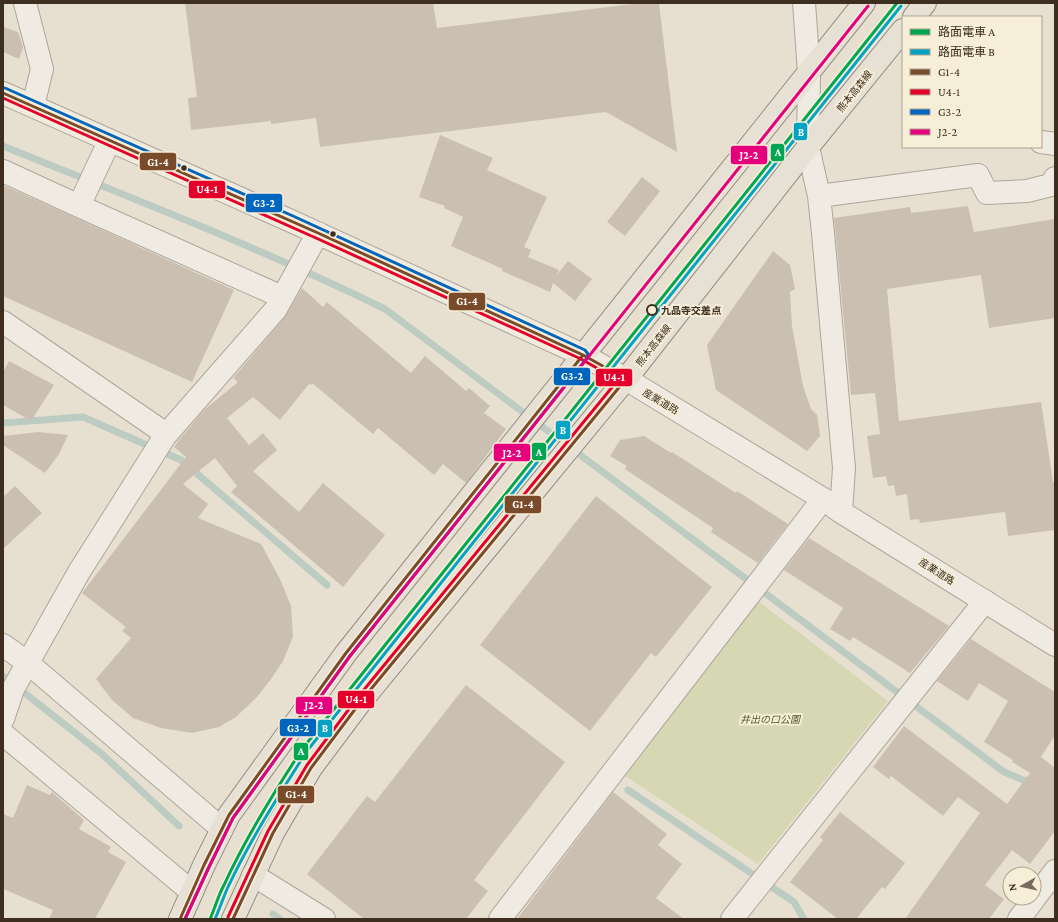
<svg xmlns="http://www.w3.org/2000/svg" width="1058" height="922" viewBox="0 0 1058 922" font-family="'Crimson Pro','Noto Sans JP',serif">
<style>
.green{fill:#d6d7b3}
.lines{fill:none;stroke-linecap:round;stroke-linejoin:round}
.stream{stroke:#bcccc2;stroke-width:7}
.building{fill:#cbbfb2}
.minor-casing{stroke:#ada599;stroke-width:24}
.major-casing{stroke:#928b80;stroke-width:24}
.minor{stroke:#efebe3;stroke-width:22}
.major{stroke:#e6e1d4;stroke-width:22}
.bus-1-casing{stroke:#f7eed8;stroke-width:6}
.bus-2-casing{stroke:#f7eed8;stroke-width:6}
.bus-3-casing{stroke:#f7eed8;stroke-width:6}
.bus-4-casing{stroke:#f7eed8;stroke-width:6}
.bus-1{stroke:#7a4b2a;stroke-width:3}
.bus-2{stroke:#e4002b;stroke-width:3}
.bus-3{stroke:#0065bd;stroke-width:3}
.bus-4{stroke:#e5007d;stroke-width:3}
.tram-1-casing{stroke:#f7eed8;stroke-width:6}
.tram-2-casing{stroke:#f7eed8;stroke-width:6}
.tram-1{stroke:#00a651;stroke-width:3}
.tram-2{stroke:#03a3c5;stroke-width:3}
.bus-dot{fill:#3d2e20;stroke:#f7eed8;stroke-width:1.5}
.stop-dot{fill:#f7eed8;stroke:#3d2e20;stroke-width:2}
.labels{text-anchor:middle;stroke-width:4;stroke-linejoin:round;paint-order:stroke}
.street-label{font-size:10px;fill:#3d2e20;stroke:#f7eed8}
.stop-label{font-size:10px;font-weight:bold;fill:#3d2e20;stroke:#f7eed8;text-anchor:start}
.park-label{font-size:10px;font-style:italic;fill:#4d5a26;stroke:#f7eed8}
.line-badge{stroke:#f7eed8;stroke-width:1.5}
.badge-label{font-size:11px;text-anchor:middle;font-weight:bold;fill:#fff}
</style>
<rect width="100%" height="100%" fill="#e7e0d1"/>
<path class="green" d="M758,601L888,701L758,864L625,776Z"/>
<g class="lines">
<path class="stream" d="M3,146C131,198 261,248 385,309L1004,772L1033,784
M3,423L83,417L181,460L327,585
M3,676L102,754L179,826
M628,790L794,902L804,919
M273,914L280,919"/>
</g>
<path class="building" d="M185,3H433L437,28L640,3H659L677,152L606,112L320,147L316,118L271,124V121L191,130L188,98L197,97Z
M3,27L18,32L23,47L19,59L3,52Z
M440,135L493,158L487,170L547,197L524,247L531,250L528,257L559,270L556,276L568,261L592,279L575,301L553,283L550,292L502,271L503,269L451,246L463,217L444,208L445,206L419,197Z
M642,177L660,191L625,236L607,222Z
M3,185L234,290L192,382L3,296Z
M968,206L974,232L1055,219V318L989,328L981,275L887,289L899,421L1041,402L1053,482L1055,481V530L1008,536L1005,512L920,523L919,519L910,520L907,494L896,496L894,485L888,486L886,476L873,478L867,436L880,434L875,393L851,395L834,218L910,207L911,213Z
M773,251L790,265L795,289L790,292L792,326L803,386L811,409L817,415L820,436L807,451L716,390L707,345Z
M302,288L323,307L327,302L411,373L425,356L466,391L469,388L490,406L484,413L506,429L466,483L443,464L434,475L378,428L373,434L312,383L311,385L309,384L280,420L253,397L227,418L249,445L263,433L277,450L253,471L299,512L323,483L385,535L343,587L231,492L237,486L215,458L183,484L208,504L198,518L261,544L280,579L291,606L293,637L283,661L271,679L257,697L236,717L219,727L192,733L161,728L133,718L112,700L96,679L131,638L122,631L126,627L82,593L186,457L174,447L178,441L204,410L238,382L233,378L285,317Z
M9,361L54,385L31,421L3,405V372Z
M38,432L68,435L59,454L45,473L3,445V436Z
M644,436L671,453L672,452L736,493L737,491L788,524L758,563L711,532L713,528L625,469L627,466L610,456L620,440Z
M15,486L42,513L3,549V497Z
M596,496L712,587L656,657L651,653L590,731L480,645Z
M809,538L949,626L910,673L853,637L850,641L830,629L843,608L784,570Z
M971,639L1055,692V735L1041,757L1055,768V831L1030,864L1012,850L985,885L1004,899L989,919H905L980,813L958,797L943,816L891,776L889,779L873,767L904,726L1007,804L1030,773L1012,762L1013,760L984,742L1008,701L979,683L968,701L937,681Z
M466,685L565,762L474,880L488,891L466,919H364L307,874L367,796L375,802Z
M27,785L50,795L52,792L84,820L79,829L111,847L108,852L126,862L95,919H49L53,910L3,889V814L13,818Z
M613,792L667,834L658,845L682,864L656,898L684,919H517Z
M840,812L905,863L885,889L882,887L856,919H838L790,882L823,840L820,837Z"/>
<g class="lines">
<defs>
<path id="minor" d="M25,3L42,69L33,106
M804,3L809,72L808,147L819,196L823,233L844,468L841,512
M3,93L291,221L583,355L626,379L823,499L841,512L1055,645
M1041,142L1055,144
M106,148L79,206L282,297
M3,171L79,206
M819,196L978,175L987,193L1027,191L1051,185L1055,178
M3,322L166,434
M3,645L28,663L222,829
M3,719L13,689L79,572L165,436L276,309L318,233
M3,734L192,892
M253,875L324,919
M500,919L823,499
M732,919L985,601
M1019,919L1055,871"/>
<path id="major" d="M914,17L925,3
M180,919L204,865L229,815L346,653L864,3
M233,919L273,833L311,768L362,700L626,379L808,147L903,30"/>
</defs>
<use href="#minor" class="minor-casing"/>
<use href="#major" class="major-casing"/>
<use href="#minor" class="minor"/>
<use href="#major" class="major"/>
<defs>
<path id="bus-1" d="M3,93L318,233L583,355L626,379L362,700L311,768L273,833L233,919
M180,919L204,865L229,815L346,653L583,355"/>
<path id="bus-2" d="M3,98L316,238L581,359L618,380L358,697L307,765L268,831L228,917"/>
<path id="bus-3" d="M5,88L293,216L585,350L588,354L587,358L350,656L233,818L209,867L185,919"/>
<path id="bus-4" d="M185,919L209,867L233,818L350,656L868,6"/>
</defs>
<use href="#bus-1" class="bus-1-casing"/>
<use href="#bus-2" class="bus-2-casing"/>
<use href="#bus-3" class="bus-3-casing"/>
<use href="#bus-4" class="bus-4-casing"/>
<use href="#bus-1" class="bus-1"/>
<use href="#bus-2" class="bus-2"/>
<use href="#bus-3" class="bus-3"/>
<use href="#bus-4" class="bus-4"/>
<defs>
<path id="tram-1" d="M210,919C215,908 218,896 224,885C246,837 274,792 303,748L897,3"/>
<path id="tram-2" d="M215,919C220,908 223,898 228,887C250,840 279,795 307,751L901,6"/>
</defs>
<use href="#tram-1" class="tram-1-casing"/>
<use href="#tram-2" class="tram-2-casing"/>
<use href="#tram-1" class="tram-1"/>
<use href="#tram-2" class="tram-2"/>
</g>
<g class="bus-dot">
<circle cx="184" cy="168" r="3.5"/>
<circle cx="333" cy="234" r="3.5"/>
</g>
<circle class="stop-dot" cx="652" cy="310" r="5"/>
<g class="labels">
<g class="street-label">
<text transform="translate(854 91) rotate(-51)" y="4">熊本高森線</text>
<text transform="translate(653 345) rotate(-52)" y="4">熊本高森線</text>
<text transform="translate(661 401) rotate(31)" y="4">産業道路</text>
<text transform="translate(937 571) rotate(32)" y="4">産業道路</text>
</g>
<g class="stop-label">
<text x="661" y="314">九品寺交差点</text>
</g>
<g class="park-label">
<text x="770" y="723">井出の口公園</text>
</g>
</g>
<g class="line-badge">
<rect x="793" y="122" width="15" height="19" rx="4" fill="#03a3c5"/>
<rect x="770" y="143" width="15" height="19" rx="4" fill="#00a651"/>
<rect x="730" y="145" width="38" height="20" rx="4" fill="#e5007d"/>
<rect x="139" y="152" width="38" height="19" rx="4" fill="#7a4b2a"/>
<rect x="188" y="180" width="38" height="19" rx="4" fill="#e4002b"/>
<rect x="245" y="193" width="38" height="20" rx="4" fill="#0065bd"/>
<rect x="448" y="292" width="38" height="19" rx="4" fill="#7a4b2a"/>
<rect x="553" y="367" width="38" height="19" rx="4" fill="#0065bd"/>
<rect x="595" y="368" width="38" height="19" rx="4" fill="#e4002b"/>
<rect x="555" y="420" width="16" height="20" rx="4" fill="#03a3c5"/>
<rect x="531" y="442" width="16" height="19" rx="4" fill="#00a651"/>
<rect x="493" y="443" width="38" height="19" rx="4" fill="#e5007d"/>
<rect x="504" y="495" width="38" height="19" rx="4" fill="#7a4b2a"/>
<rect x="337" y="690" width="38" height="19" rx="4" fill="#e4002b"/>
<rect x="295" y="696" width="38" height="19" rx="4" fill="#e5007d"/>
<rect x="279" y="718" width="38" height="19" rx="4" fill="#0065bd"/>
<rect x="317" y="719" width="16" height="19" rx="4" fill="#03a3c5"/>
<rect x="293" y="742" width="16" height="19" rx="4" fill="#00a651"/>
<rect x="277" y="785" width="38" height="19" rx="4" fill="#7a4b2a"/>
</g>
<g class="badge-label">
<text x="801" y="136">B</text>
<text x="778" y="156">A</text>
<text x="749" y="159">J2-2</text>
<text x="158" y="166">G1-4</text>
<text x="207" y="193">U4-1</text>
<text x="264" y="207">G3-2</text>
<text x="467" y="305">G1-4</text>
<text x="572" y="380">G3-2</text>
<text x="614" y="381">U4-1</text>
<text x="563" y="434">B</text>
<text x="539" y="456">A</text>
<text x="512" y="457">J2-2</text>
<text x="523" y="508">G1-4</text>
<text x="356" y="703">U4-1</text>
<text x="314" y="709">J2-2</text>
<text x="298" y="732">G3-2</text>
<text x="325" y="732">B</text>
<text x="301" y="755">A</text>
<text x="296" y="798">G1-4</text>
</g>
<rect width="1058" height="922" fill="none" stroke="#3d2e20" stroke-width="8"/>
<rect x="902" y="16" width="140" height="132" fill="#f7eed8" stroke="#ada18e"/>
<rect x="910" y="29" width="20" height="6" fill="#00a651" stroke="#ada18e"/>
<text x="938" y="36" font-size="12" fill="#3d2e20">路面電車 A</text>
<rect x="910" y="49" width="20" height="6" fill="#03a3c5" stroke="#ada18e"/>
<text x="938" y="56" font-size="12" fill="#3d2e20">路面電車 B</text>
<rect x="910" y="69" width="20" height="6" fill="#7a4b2a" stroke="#ada18e"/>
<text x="938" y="76" font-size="12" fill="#3d2e20">G1-4</text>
<rect x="910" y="89" width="20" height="6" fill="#e4002b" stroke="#ada18e"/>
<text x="938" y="96" font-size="12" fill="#3d2e20">U4-1</text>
<rect x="910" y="109" width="20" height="6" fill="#0065bd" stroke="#ada18e"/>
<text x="938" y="116" font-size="12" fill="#3d2e20">G3-2</text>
<rect x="910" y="129" width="20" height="6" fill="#e5007d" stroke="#ada18e"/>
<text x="938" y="136" font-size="12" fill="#3d2e20">J2-2</text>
<g transform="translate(1022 886) rotate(262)"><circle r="19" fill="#f7eed8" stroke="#ada18e"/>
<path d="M0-3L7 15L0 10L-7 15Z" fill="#786c5e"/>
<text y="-6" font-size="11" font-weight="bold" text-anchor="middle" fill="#3d2e20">N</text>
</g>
</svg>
